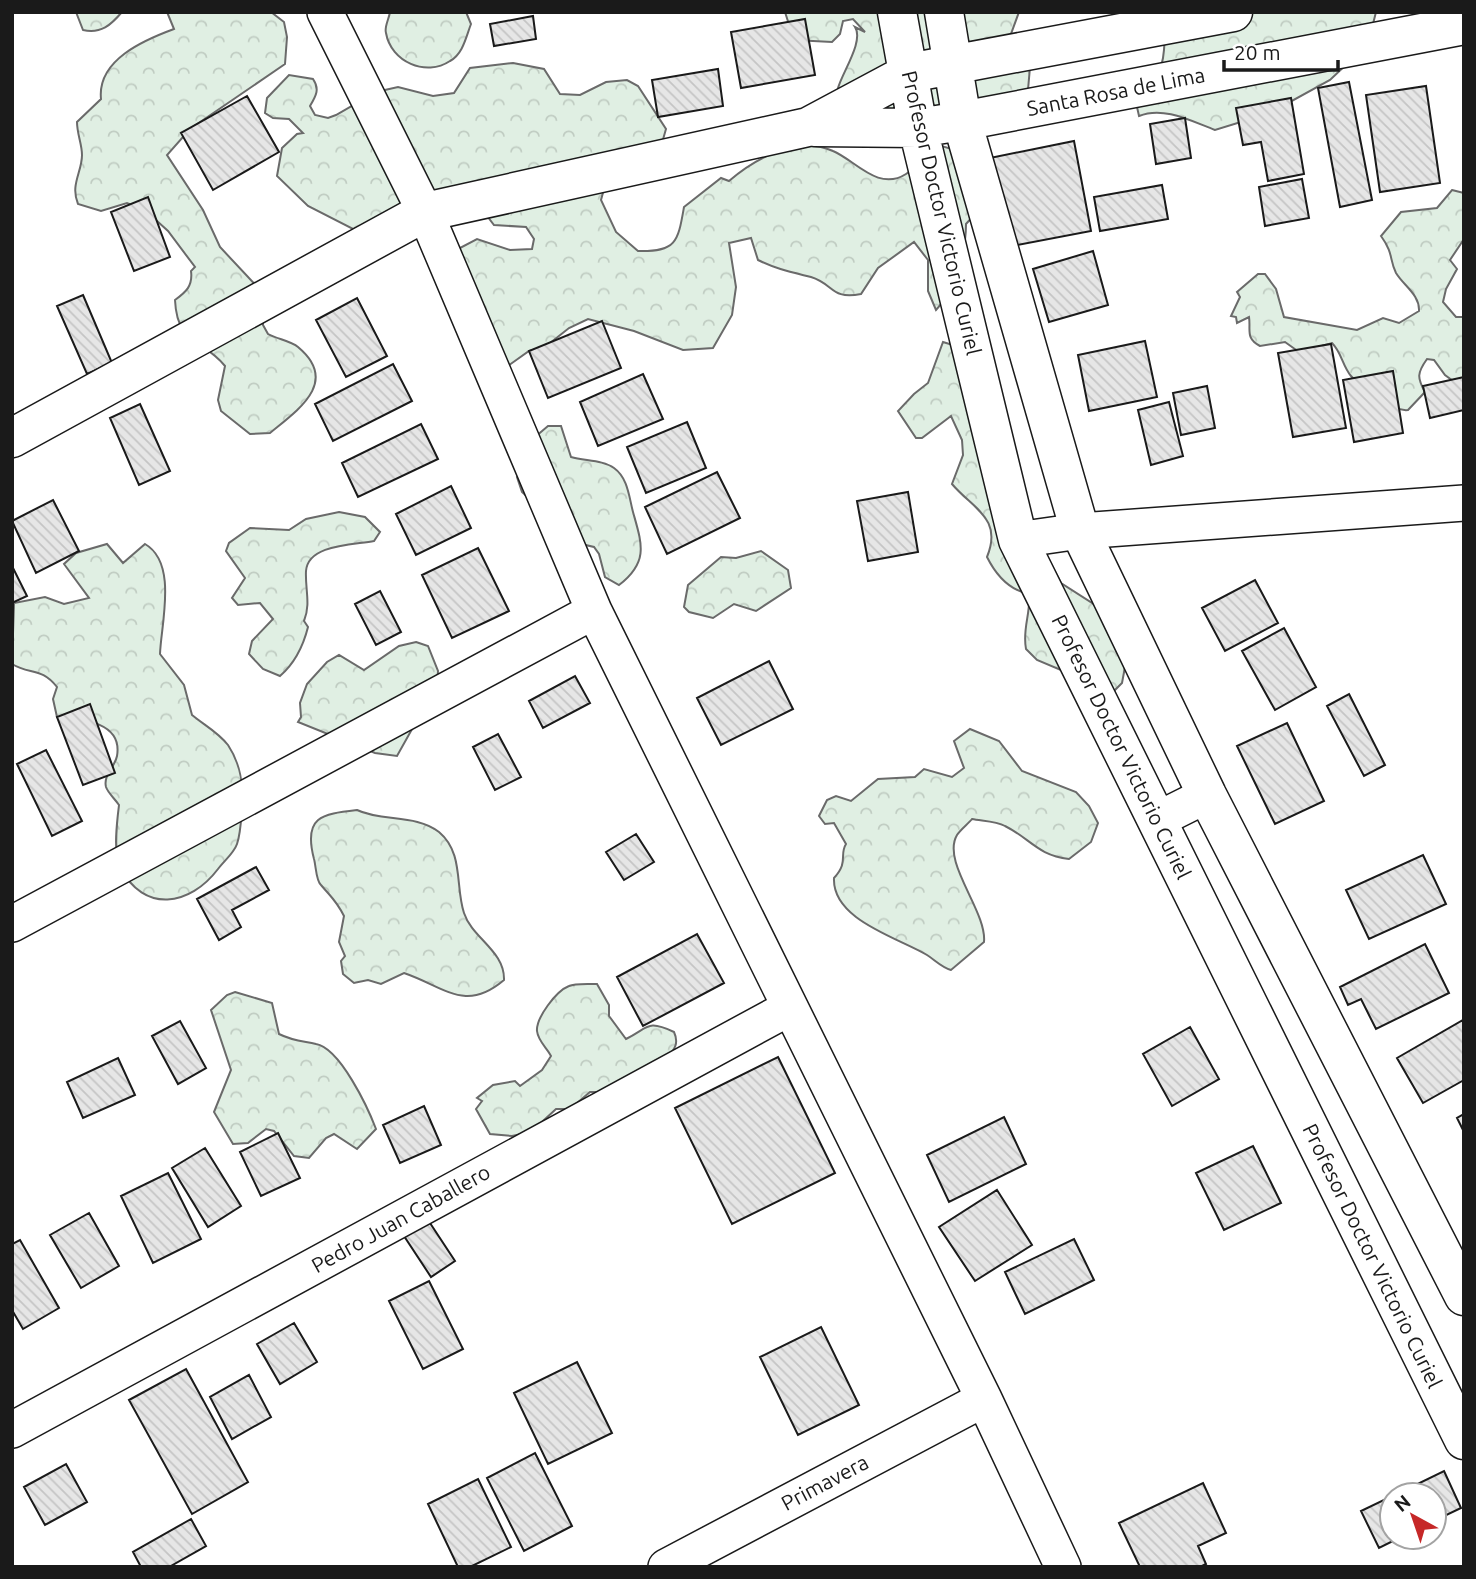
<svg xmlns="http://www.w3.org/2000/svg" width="1476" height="1579" viewBox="0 0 1476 1579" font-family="Ubuntu,sans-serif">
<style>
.forest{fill:url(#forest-crowns);stroke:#6a6a6a;stroke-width:2}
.building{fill:url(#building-back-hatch);stroke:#1a1a1a;stroke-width:2}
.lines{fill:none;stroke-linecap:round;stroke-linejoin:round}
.street-casing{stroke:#1a1a1a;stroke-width:38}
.secondary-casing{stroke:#1a1a1a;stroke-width:41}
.street{stroke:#fff;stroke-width:35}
.secondary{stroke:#fff;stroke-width:38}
.labels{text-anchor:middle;stroke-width:5;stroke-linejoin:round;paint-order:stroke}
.street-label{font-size:21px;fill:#1a1a1a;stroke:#fff}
</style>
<defs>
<pattern id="forest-crowns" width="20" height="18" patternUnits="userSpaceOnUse" patternTransform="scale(1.75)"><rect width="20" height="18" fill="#e0efe3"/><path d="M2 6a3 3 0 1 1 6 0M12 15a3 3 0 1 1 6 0" fill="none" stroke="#c0ccc2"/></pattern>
<pattern id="building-back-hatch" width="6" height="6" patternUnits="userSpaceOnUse" patternTransform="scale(1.75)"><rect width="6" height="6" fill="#e6e6e6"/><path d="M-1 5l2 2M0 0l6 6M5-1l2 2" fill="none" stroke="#c5c5c5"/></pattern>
</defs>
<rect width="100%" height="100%" fill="#fff"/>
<path class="forest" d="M76,12H122C111,25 101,34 83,30Z
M167,12H271L284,22L287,37L285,64L190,129L167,155L203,210L220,247L263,293V325L268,334C277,339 291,341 298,347C340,382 298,410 270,433L250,434L221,411L218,400L225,366C202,338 177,345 175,300C186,292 193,286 191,271L195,267L168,231L145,210L127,203L101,211L78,204C70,185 82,172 82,155C82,144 77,134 77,122L101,99C97,60 144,40 174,29Z
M390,12H466L471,24C466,37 463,54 450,61C426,77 391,62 386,33C384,27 389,19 390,12Z
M785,12H1019L1011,34L1030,67L1027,101L892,120L838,88C843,71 864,41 855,27L865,32L853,19L843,21L840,34L832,42L794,40Z
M1176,12H1376L1368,44L1330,80L1270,113L1215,130C1191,121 1164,106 1139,116L1137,107C1147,93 1160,76 1163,58C1167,32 1160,38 1176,12Z
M513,63L544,69L560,94L580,95L606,82L627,80L638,86L666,129L662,143L604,189L601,200L616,232L638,251C677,252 678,241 684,207L721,178L729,181C756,158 798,135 833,151C855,160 878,192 906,174C917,167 928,154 938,145L952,149L976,213L966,224C966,251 955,291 936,310L928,291V260L914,242L878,268L861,294C831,300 834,284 811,277C791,272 776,269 758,260L751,238L729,243L736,287L732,315L713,348L683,350L634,331L588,319L569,328L545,347L529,351L505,368L458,249L477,239L510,250L532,249L534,239L526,227L494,225L481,208L353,229L308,206L277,176L282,148L297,134L303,133L289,119L273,118L265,113L267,98L289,75L313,79C320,89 316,96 310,106L315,115L328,118L336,115L376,92L398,87L433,96L454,93L470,68Z
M1452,190L1464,193V239L1450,260L1457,269L1446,289L1443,302L1456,317H1464V389L1445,375L1434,360L1427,359C1417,373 1417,378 1425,392L1408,410C1392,412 1361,388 1351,376C1342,365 1342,353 1332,343L1299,352L1285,342L1260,346C1245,338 1251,330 1249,317L1237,323L1236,317L1231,316L1240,297L1237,292L1258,274H1265L1276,289L1284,317L1357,330L1383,318L1399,323L1419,311C1420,295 1404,286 1396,273C1389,259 1394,254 1381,236L1401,212L1437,208Z
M943,342L956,346L968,404L1061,583L1106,612L1125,667L1122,683L1113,692L1037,660L1026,649C1022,629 1031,613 1029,594C1009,590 996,575 987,557C1003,518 973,509 952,484L963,455L962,440L951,416L922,438H916L898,411L914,394L928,383Z
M548,426H561L571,457C585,461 603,460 614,468C628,478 629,497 633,512C642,544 649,562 619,585L605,577L599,554L594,547L577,543L522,492L517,477L525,470L535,437Z
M339,512L365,517L380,532L374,541C354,545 308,544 306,571C305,589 311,604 304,621L308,627C303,647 295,663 280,676L263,669L249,654L252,641L273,619L260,603L238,605L232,598L245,578L226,551L229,543L250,528L289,530L306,519Z
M107,544L123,563L145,544C178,563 161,624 160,654L184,685L192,715C204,725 218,732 228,745C240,763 244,786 242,807C241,819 241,832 237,844C234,853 224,861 218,869C190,906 144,914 120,867C113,853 117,821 119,805C115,799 108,793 106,787C103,775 115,767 117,756C123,721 80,719 57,717L53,699L57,687C41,667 30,675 12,664L14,603L45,597L64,604L89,598L64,564L76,553Z
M761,551L788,570L791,588L756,611L734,604L713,618L689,612L684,607L688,585L721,557L736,558Z
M416,642L428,646L438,671L436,697L425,706L397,756L375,753L298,722L301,717L300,703L307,684L327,662L339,655L364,670L399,646Z
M970,729L999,741L1022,771L1076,792L1089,806L1098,823L1091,842L1069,859C1037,855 1031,839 1005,826C996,821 982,821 972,819C968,824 961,829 957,835C941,862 987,911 984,942L951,970C941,967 935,960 927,955C899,938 832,920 834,878C849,862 839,855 846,844L834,823L825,824L819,816L827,800L836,796L851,801L878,779L915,777L924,769L952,777L964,768L954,741Z
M357,810C382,822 416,814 439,832C464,853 455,886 464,913C472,938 505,951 504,980C465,1013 445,987 404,973L381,984L368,980L354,983L343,974L341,961L345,956L339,942L344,916C336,900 331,897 321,885C316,881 316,866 314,859C303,817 321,814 357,810Z
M597,984L609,1005V1016L626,1039C649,1028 646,1019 674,1032C679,1043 675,1049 667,1058L600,1092H590L570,1109H556L531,1132L512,1136L490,1134L476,1109L482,1101L477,1098L493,1085L515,1081L520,1086L542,1070L551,1056C547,1048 538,1041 537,1031C536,1018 556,991 569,986C575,983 589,984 597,984Z
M235,992L272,1003L279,1034C293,1041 302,1041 316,1044C340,1048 368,1108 376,1129L357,1149L334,1134L326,1138L309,1158L294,1156L274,1131L266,1129L248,1143L233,1144L214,1112L231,1070L211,1010L227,995Z"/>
<path class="building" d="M533,16L536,39L494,46L490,24Z
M805,19L815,75L741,88L731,32Z
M718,69L723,106L658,117L652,80Z
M1349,82L1372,200L1340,207L1318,88Z
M1426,86L1440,183L1380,192L1366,95Z
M247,96L279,152L213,190L181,133Z
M1291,98L1304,174L1268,181L1261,142L1243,145L1236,108Z
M1185,118L1191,158L1156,164L1150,124Z
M1074,141L1091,231L1002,248L985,159Z
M1302,179L1309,218L1265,226L1259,187Z
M1162,185L1168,219L1100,231L1094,197Z
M148,197L170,257L134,271L111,212Z
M1093,251L1108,305L1049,322L1033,269Z
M83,295L112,363L87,374L57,306Z
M357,298L387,356L346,377L316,320Z
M602,321L621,368L548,398L529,351Z
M1145,341L1157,397L1089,411L1078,355Z
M1331,344L1346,428L1293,437L1278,353Z
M393,364L412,401L333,441L315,404Z
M1393,371L1403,433L1354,442L1343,380Z
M643,374L663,419L598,446L580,402Z
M1464,377V410L1430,418L1423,386Z
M1207,386L1215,428L1181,435L1173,393Z
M1169,402L1183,456L1151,465L1138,410Z
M140,404L170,471L139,485L110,418Z
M687,422L706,468L646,493L627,447Z
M421,424L438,459L358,497L342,463Z
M717,472L740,518L667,554L645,507Z
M451,486L471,528L416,555L396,514Z
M908,492L918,552L868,561L857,501Z
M53,500L79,551L36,573L12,521Z
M478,548L509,611L452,638L422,575Z
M12,566L27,596L12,603Z
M1255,580L1278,623L1225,651L1202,608Z
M380,591L401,632L376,645L355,604Z
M1284,628L1316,687L1275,710L1242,651Z
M769,661L793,709L721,745L697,698Z
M575,676L590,703L543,728L529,701Z
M1349,694L1385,765L1364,776L1327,706Z
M90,704L115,773L83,785L57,717Z
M1287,723L1324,801L1275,824L1237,746Z
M498,734L521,777L495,790L473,747Z
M46,750L82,821L52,836L17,764Z
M636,834L654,862L624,880L606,852Z
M1423,855L1446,904L1369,939L1346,890Z
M256,867L269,890L232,910L241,927L219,940L197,899Z
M697,934L724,983L643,1026L617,977Z
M1425,944L1449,993L1376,1029L1361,999L1348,1005L1340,987Z
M1463,1020L1464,1080L1423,1103L1397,1058Z
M180,1021L206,1068L178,1084L152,1036Z
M1190,1027L1219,1079L1172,1106L1143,1054Z
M778,1057L835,1173L732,1224L675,1108Z
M118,1058L135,1095L83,1118L67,1082Z
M424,1106L441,1145L400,1163L383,1125Z
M1464,1114V1132L1457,1118Z
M1004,1117L1026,1164L949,1202L927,1155Z
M278,1133L300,1178L261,1196L240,1152Z
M1253,1146L1281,1203L1224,1230L1196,1173Z
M205,1148L241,1206L208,1227L172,1168Z
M168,1173L201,1239L153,1263L121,1196Z
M997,1190L1032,1245L975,1281L939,1227Z
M89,1213L119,1266L81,1288L50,1235Z
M428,1220L455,1261L431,1277L404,1236Z
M1074,1239L1094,1280L1025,1314L1005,1272Z
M20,1240L59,1308L23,1329L12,1310V1244Z
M429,1281L463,1349L423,1369L389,1301Z
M294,1323L317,1362L280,1384L257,1344Z
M821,1327L859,1405L798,1435L760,1357Z
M577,1362L612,1433L548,1464L514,1393Z
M186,1369L248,1482L192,1514L129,1400Z
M249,1375L271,1417L232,1439L210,1397Z
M535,1453L572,1526L524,1551L487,1478Z
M66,1464L87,1502L45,1525L24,1487Z
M1444,1471L1461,1508L1434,1521V1495H1395Z
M478,1479L511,1547L470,1567H458L428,1504Z
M1203,1483L1226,1533L1198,1546L1206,1564L1200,1567H1140L1119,1523Z
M1392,1496V1537H1401L1379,1548L1361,1511Z
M191,1519L206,1546L169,1567H141L133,1552Z"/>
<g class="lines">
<defs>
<path id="street" d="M325,12L425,212L594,611L984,1399L1063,1567
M1018,540L1080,531L1464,503
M1157,820L1207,795
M12,924L594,611
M12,1430L789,1008
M666,1567L984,1399"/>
<path id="secondary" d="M897,12L918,128L1018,540L1464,1440
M944,12L962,121L1080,531L1207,795L1464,1296
M814,127L918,128L962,121L1464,25
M12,438L425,212L808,127L909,73L1233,12"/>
</defs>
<use href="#street" class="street-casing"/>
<use href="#secondary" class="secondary-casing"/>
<use href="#street" class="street"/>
<use href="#secondary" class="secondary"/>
</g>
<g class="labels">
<g class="street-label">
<text transform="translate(1116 92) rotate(-11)" y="7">Santa Rosa de Lima</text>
<text transform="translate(941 213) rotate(77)" y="7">Profesor Doctor Victorio Curiel</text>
<text transform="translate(1121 747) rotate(64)" y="7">Profesor Doctor Victorio Curiel</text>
<text transform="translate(401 1219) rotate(-29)" y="7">Pedro Juan Caballero</text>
<text transform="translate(1372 1256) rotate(64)" y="7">Profesor Doctor Victorio Curiel</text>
<text transform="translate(825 1483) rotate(-28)" y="7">Primavera</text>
</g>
</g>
<rect width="1476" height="1579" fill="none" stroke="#1a1a1a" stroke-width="28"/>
<g transform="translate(1413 1516) rotate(320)"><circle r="33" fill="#ffffff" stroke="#a3a3a3" stroke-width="2"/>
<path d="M0-5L12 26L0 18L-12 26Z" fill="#c62828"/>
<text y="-10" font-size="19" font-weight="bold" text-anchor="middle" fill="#1a1a1a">N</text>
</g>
<path d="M1224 60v10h114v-10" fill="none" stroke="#1a1a1a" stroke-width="3.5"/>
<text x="1234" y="60" font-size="21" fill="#1a1a1a" stroke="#ffffff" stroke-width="5" paint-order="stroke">20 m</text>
</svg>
